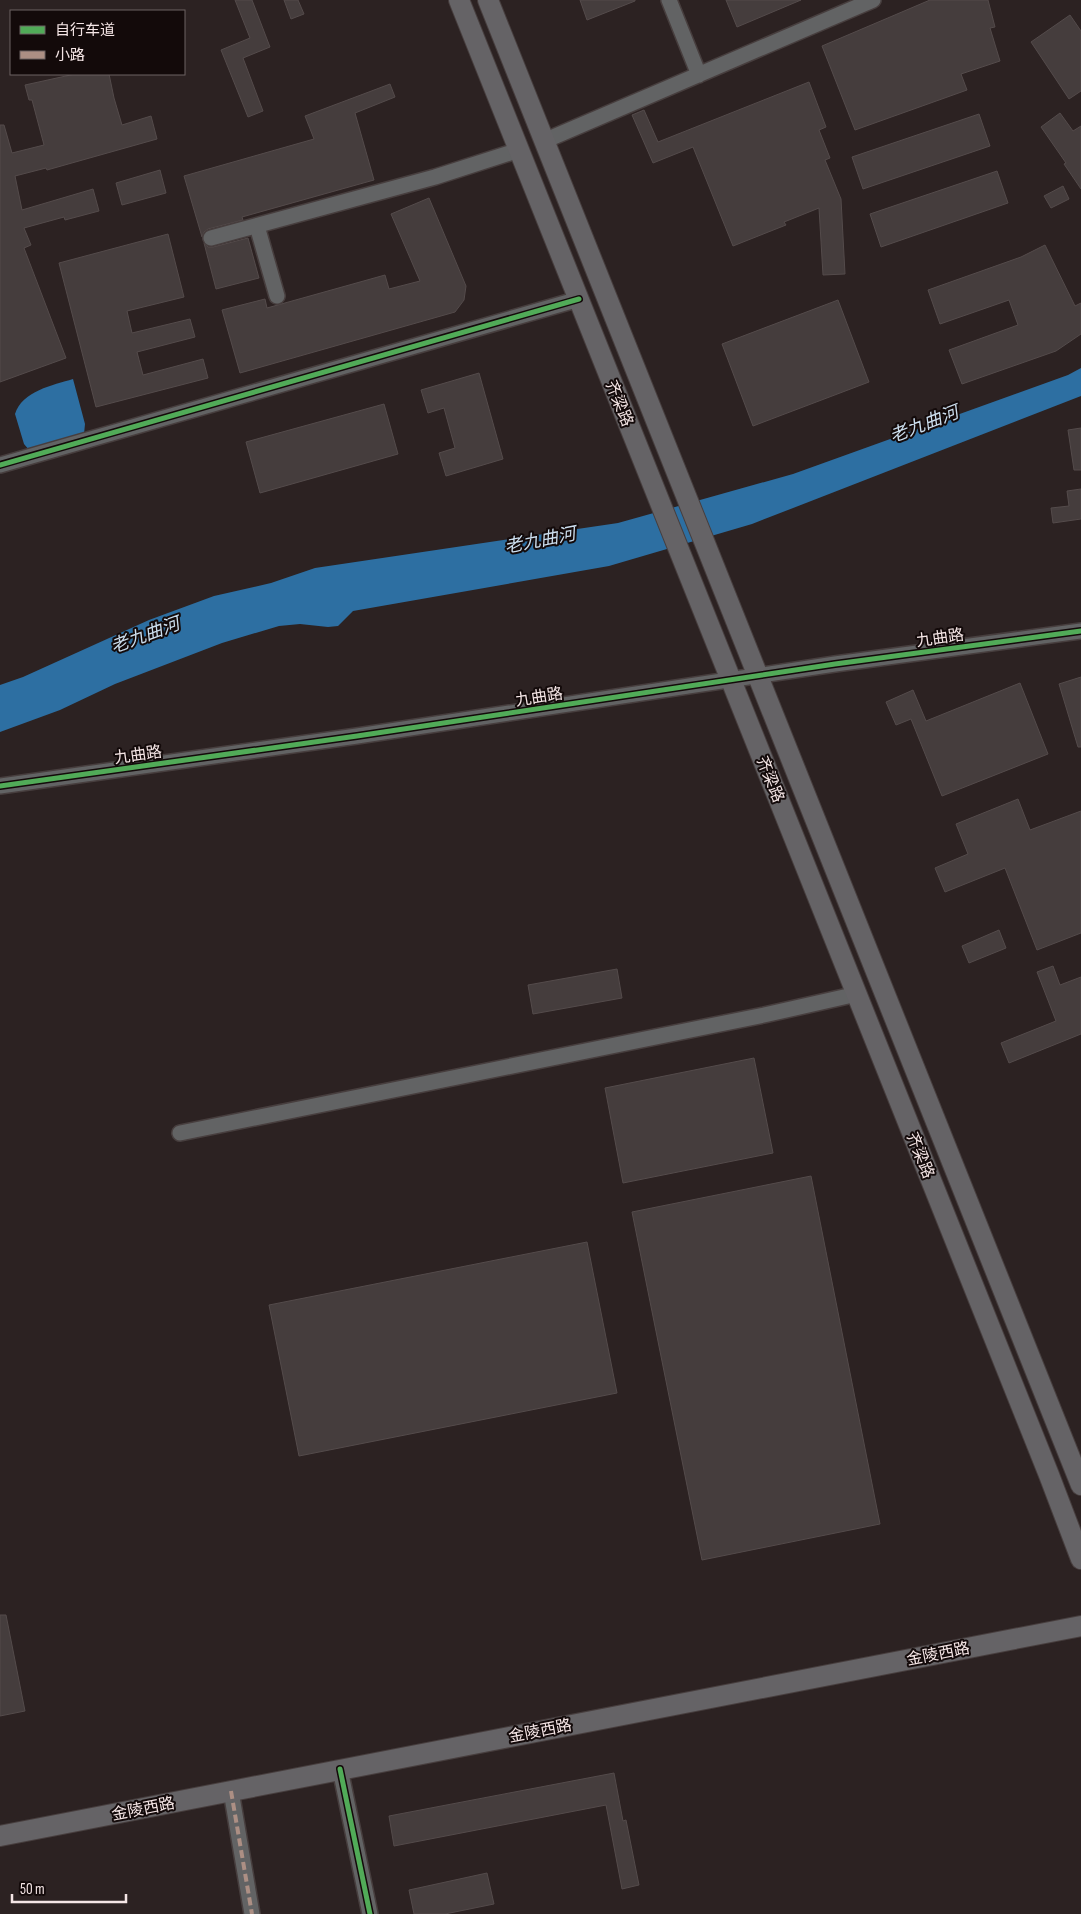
<svg xmlns="http://www.w3.org/2000/svg" width="1081" height="1914" viewBox="0 0 1081 1914" font-family="'Sofia Sans Condensed','Noto Sans SC',sans-serif">
<style>
.water{fill:#2d6fa2}
.building{fill:#453d3d;stroke:#544b4b}
.lines{fill:none;stroke-linecap:round;stroke-linejoin:round}
.minor-casing{stroke:#473e3e;stroke-width:18}
.major-casing{stroke:#473e3e;stroke-width:22}
.minor{stroke:#626364;stroke-width:15}
.major{stroke:#656366;stroke-width:20}
.quiet{stroke:#ac8f84;stroke-width:4;stroke-dasharray:8 4;stroke-linecap:butt}
.cycleway-casing{stroke:#130a0a;stroke-width:8}
.cycleway{stroke:#51ab58;stroke-width:5}
.labels{text-anchor:middle;stroke-width:4;stroke-linejoin:round;paint-order:stroke}
.street-label{font-size:16px;fill:#f4e5e5;stroke:#130a0a}
.water-label{font-size:18px;font-style:italic;fill:#ccdeee;stroke:#130a0a}
</style>
<rect width="100%" height="100%" fill="#2c2222"/>
<path class="water" d="M1081,368V396L752,524L609,566L353,611L338,626L328,627L300,624L279,626L222,643L115,684L60,710L0,732V685L23,677L149,620L214,596L271,583L315,568L618,523L793,474L1068,375Z
M73,379L85,424L84,434L30,451L24,444L15,414C22,391 53,385 73,379Z"/>
<path class="building" d="M235,0H252L270,47L243,58L263,111L248,117L221,50L250,38Z
M284,0H298L304,14L291,19Z
M580,0H635V1L587,20Z
M726,0H801L737,27Z
M930,0H988L995,27L990,28L1000,61L961,74L967,90L855,130L822,46Z
M1070,15L1081,31V91L1069,99L1031,42Z
M75,74H109L114,98L122,125L151,116L157,139L47,170L46,168L15,176L22,210L93,189L99,211L65,220L64,217L24,228L31,245L24,248L66,358L0,382V125H4L12,153L44,145L32,100H29L25,85Z
M809,82L826,127L819,130L830,158L825,160L841,199L845,274L823,275L819,208L784,222L786,225L733,246L693,147L653,163L632,115L644,110L658,142Z
M390,84L395,97L355,113L374,180L242,217L243,220L208,229L204,232L202,237L184,176L314,139L305,116Z
M1060,113L1073,131L1081,126V189L1064,164L1066,163L1041,127Z
M979,114L990,146L863,189L852,157Z
M160,170L166,193L122,205L116,183Z
M997,171L1008,203L881,247L870,214Z
M1063,186L1069,199L1051,208L1044,196Z
M429,198L466,286L464,300L455,312L240,373L222,310L265,299L267,308L385,275L389,289L420,281L391,214Z
M168,234L184,297L127,311L132,333L190,319L195,337L137,352L143,375L203,359L208,378L96,407L59,263Z
M248,238L259,278L216,289L204,243L208,247H213Z
M1045,245L1075,306L1081,303V334L1056,351L962,384L949,350L1018,325L1009,300L940,324L928,290L1021,257Z
M838,300L869,382L753,426L722,344Z
M479,373L503,459L446,476L439,453L455,448L444,408L428,413L421,390Z
M384,404L398,454L260,493L246,442Z
M1081,428V470H1074L1068,430Z
M1081,489V519L1053,523L1051,508L1069,506L1067,491Z
M1081,677V747H1078L1059,684Z
M1020,683L1048,754L942,796L911,719L896,725L886,702L913,690L926,721Z
M1018,799L1030,830L1081,811V933L1037,950L1005,868L945,892L935,868L968,854L956,824Z
M999,930L1006,948L969,963L962,946Z
M1053,966L1060,985L1081,977V1034L1009,1063L1001,1043L1056,1021L1037,972Z
M617,969L622,998L533,1014L528,985Z
M754,1058L773,1153L623,1183L605,1088Z
M811,1176L880,1524L702,1560L632,1212Z
M587,1242L617,1393L299,1456L269,1305Z
M0,1615H6L25,1711L0,1716Z
M614,1773L623,1821L626,1820L639,1885L622,1889L606,1805L394,1846L389,1816Z
M487,1873L494,1904L445,1914H414L409,1890Z"/>
<g class="lines">
<defs>
<path id="minor" d="M669,0L699,75
M544,141L873,0
M257,226L277,296
M211,238L435,177L519,150
M0,465L579,299
M0,786L357,736L835,664L1081,631
M180,1133L764,1015L857,994
M340,1769L370,1914
M231,1791L252,1914"/>
<path id="major" d="M459,0L1049,1475L1081,1559
M488,0L1081,1485
M0,1836L1081,1626"/>
</defs>
<use href="#minor" class="minor-casing"/>
<use href="#major" class="major-casing"/>
<use href="#minor" class="minor"/>
<use href="#major" class="major"/>
<path class="quiet" d="M231,1791L252,1914"/>
<defs>
<path id="cycleway" d="M0,465L579,299
M0,786L357,736L835,664L1081,631
M340,1769L370,1914"/>
</defs>
<use href="#cycleway" class="cycleway-casing"/>
<use href="#cycleway" class="cycleway"/>
</g>
<g class="labels">
<g class="street-label">
<text transform="translate(620 403) rotate(68)" y="6">齐梁路</text>
<text transform="translate(940 637) rotate(-8)" y="6">九曲路</text>
<text transform="translate(539 696) rotate(-9)" y="6">九曲路</text>
<text transform="translate(138 754) rotate(-8)" y="6">九曲路</text>
<text transform="translate(771 779) rotate(68)" y="6">齐梁路</text>
<text transform="translate(921 1155) rotate(68)" y="6">齐梁路</text>
<text transform="translate(938 1653) rotate(-11)" y="6">金陵西路</text>
<text transform="translate(540 1730) rotate(-11)" y="6">金陵西路</text>
<text transform="translate(143 1808) rotate(-11)" y="6">金陵西路</text>
</g>
<g class="water-label">
<text transform="translate(924 424) rotate(-21)" y="6">老九曲河</text>
<text transform="translate(540 540) rotate(-11)" y="6">老九曲河</text>
<text transform="translate(145 635) rotate(-20)" y="6">老九曲河</text>
</g>
</g>
<rect x="10" y="10" width="175" height="65" fill="#130a0a" stroke="#6d6262"/>
<rect x="20" y="26" width="25" height="8" fill="#51ab58" stroke="#6d6262"/>
<text x="55" y="35" font-size="15" fill="#f4e5e5">自行车道</text>
<rect x="20" y="51" width="25" height="8" fill="#ac8f84" stroke="#6d6262"/>
<text x="55" y="60" font-size="15" fill="#f4e5e5">小路</text>
<path d="M12 1894v8h114v-8" fill="none" stroke="#f4e5e5" stroke-width="2.5"/>
<text x="20" y="1894" font-size="15" fill="#f4e5e5" stroke="#130a0a" stroke-width="4" paint-order="stroke">50 m</text>
</svg>
